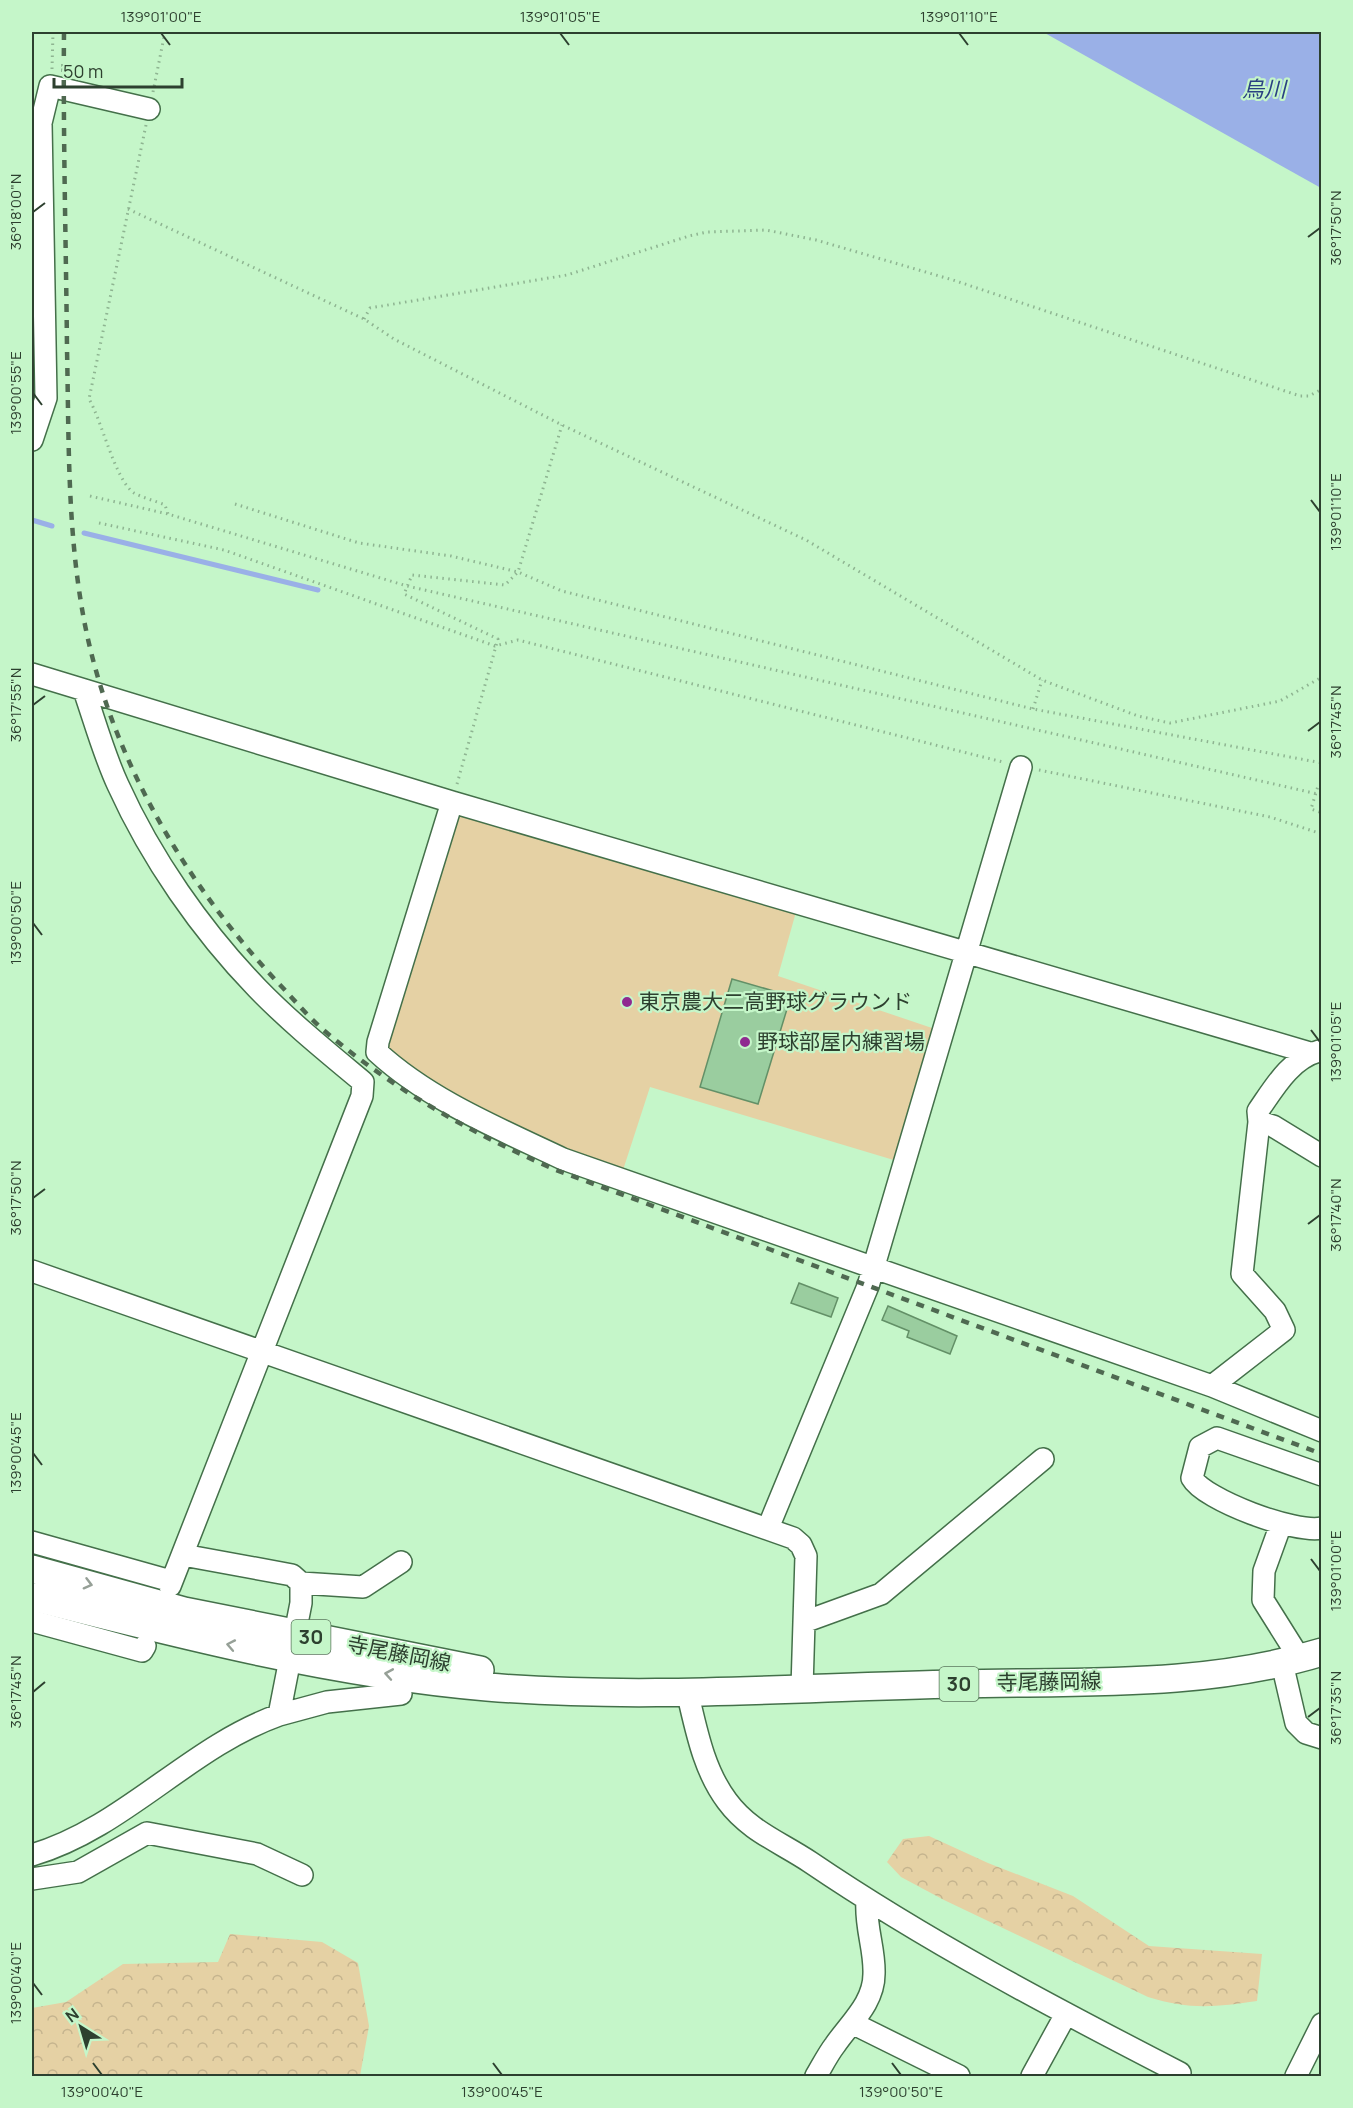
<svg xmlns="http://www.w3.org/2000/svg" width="1353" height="2108" viewBox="0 0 1353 2108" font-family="Manrope,'Noto Sans JP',sans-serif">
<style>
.forest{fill:url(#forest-crowns)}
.garden{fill:#e5d1a4}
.water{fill:#9ab0e7}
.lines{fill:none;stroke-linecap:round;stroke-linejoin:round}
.stream{stroke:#9ab0e7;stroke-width:5}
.building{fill:#9acd9f;stroke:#639067;stroke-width:1.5}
.minor-casing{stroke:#44704a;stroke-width:24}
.major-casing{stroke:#44704a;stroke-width:30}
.path{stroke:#8eb491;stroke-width:3;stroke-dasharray:1.5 4.5;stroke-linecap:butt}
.minor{stroke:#fff;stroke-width:21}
.major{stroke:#fff;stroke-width:27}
.rail{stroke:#4f6951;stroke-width:4.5;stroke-dasharray:8 8;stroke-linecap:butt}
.oneway{stroke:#96a097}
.ticks{fill:none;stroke:#2d402f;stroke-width:2}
.poi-dot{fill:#8f2a90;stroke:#c5f6c9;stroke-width:2}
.labels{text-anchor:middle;stroke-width:4.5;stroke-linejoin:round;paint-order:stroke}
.shield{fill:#c5f6c9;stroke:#5b775d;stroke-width:1.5}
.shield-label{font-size:20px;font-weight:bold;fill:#2d402f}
.poi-label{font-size:21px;fill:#2d402f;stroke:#c5f6c9;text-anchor:start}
.street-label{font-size:21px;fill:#2d402f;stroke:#c5f6c9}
.water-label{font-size:22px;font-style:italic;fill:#2a4082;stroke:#c5f6c9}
.neatline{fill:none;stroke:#2d402f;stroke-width:2}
.ticks-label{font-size:15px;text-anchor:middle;fill:#2d402f}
</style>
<defs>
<pattern id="forest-crowns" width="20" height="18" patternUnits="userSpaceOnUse" patternTransform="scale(1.5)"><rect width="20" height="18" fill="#e5d1a4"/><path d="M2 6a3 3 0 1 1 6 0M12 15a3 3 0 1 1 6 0" fill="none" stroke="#c5b48e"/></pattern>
</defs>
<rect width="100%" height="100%" fill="#c5f6c9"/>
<path class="forest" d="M929,1836L988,1863L1073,1896L1149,1946L1262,1954L1257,2001C1216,2007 1189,2010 1148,1997L944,1900L901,1877L887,1862L903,1839Z
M230,1934L322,1942L358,1963L369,2026L360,2076H32V2008L66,2002L123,1964L218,1962Z"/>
<path class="garden" d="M454,812L796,912L778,976L935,1029L897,1161L650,1087L623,1170L550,1148L471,1109L390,1055L386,1039Z"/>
<path class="water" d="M1043,32H1321V188Z"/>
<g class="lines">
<path class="stream" d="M32,520L52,526
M84,533L318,590"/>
</g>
<path class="building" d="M732,979L791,996L758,1104L700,1087Z
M799,1283L838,1298L831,1317L791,1303Z
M888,1306L957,1336L950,1354L907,1337L909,1331L882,1320Z"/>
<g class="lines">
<defs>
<path id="minor" d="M32,440L46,398L41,123L50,86L149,109
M32,674L452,802L1310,1053
M84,690C95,722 104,755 118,785C151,858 201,930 257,988C290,1022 327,1052 363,1082L362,1096L170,1586
M452,802L378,1042L377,1052C429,1100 500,1129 563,1159L1212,1386L1322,1431
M1259,1122L1273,1126L1322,1156
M32,1271L793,1538L801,1545L806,1556L802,1688
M1212,1386L1284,1330L1275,1311L1242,1274L1259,1122L1258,1111C1274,1088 1290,1059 1319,1051
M1322,1475L1217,1438L1200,1447L1192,1478C1204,1500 1296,1534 1322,1528
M1281,1524L1264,1571L1263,1600L1300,1659
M768,1528L868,1286L1021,767
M32,1542L171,1581
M301,1583L363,1587L401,1562
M32,1621L142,1651L145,1646
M804,1622L881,1594L1043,1459
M1282,1663L1296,1723L1306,1733L1322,1738
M687,1691C696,1728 703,1769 727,1801C749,1831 780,1842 810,1862C928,1942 1054,2008 1180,2073
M279,1715L327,1702L401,1694
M32,1855C124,1828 189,1747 279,1715L301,1603V1583L292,1575L183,1555
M32,1879L78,1872L147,1833L257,1854L302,1875
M854,2024L959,2076
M816,2076C822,2066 828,2054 835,2045C850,2023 874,2003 874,1974C875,1949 865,1927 867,1901
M1032,2076L1066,2014
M1296,2076L1322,2024"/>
<path id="major" d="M32,1569L184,1611L480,1670
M32,1597C181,1635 333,1674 487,1687C643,1700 801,1687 958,1684C1080,1681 1204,1688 1322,1652"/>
</defs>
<use href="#minor" class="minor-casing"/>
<use href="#major" class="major-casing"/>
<path class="path" d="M52,69L53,32
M153,92L165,32
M146,125L89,399C102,421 115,480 134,493C143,498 156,501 165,505L168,514
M128,209L364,319L394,339L562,425L806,540L1042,680L1138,716L1170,723L1280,701L1322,677
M364,319L370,308L567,275L689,236L707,232L766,230L816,240L953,280L1300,396H1309L1322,389
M90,496L168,514L407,586L1322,795
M235,504L359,543L451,556L518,572L562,591L1033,709L1322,763
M99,523L224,550L495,646L518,640L1003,762
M1033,709L1042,680
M1039,770L1270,817L1322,834
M457,784L498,639L404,594L412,575L505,585L518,572L562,425
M1322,787L1318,786L1311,809L1322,813"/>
<use href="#minor" class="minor"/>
<use href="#major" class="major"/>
<path class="rail" d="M64,32C63,137 66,243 67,349C69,441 67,534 85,625C112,761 188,888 283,988C295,1001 307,1015 320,1027C390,1088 471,1133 556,1170L1322,1454"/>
</g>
<defs><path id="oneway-chevron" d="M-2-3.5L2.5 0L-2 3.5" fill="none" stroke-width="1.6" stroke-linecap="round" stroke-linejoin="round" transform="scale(1.5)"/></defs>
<g class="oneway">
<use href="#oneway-chevron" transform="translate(88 1584) rotate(15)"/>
<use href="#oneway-chevron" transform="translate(231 1645) rotate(-169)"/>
<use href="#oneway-chevron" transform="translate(389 1674) rotate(-170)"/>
</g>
<path class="ticks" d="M161,33L170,45M560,33L569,45M959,33L968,45M33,212L45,203M1308,237L1320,228M33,393L42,405M1311,500L1320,512M33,705L45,696M1308,731L1320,722M33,923L42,935M1311,1030L1320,1042M33,1198L45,1189M1308,1224L1320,1215M33,1453L42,1465M1311,1559L1320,1571M33,1692L45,1682M1308,1717L1320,1708M33,1983L42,1995M93,2063L102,2075M493,2063L502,2075M892,2063L901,2075"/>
<g class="poi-dot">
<circle cx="627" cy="1002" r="6"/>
<circle cx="745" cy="1042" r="6"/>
</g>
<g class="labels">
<g class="shield">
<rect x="291.5" y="1620" width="39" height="34" rx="4.5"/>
<rect x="939.5" y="1667" width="39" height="34" rx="4.5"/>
</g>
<g class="shield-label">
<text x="311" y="1644">30</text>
<text x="959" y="1691">30</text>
</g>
<g class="poi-label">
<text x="639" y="1009">東京農大二高野球グラウンド</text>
<text x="757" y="1049">野球部屋内練習場</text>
</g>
<g class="street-label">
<text transform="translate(399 1654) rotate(11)" y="7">寺尾藤岡線</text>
<text transform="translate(1049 1682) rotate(-1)" y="7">寺尾藤岡線</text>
</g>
<g class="water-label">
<text x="1264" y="97">烏川</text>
</g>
</g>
<rect width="1353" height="2108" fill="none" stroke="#c5f6c9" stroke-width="66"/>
<g transform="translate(81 2027) rotate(323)" stroke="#c5f6c9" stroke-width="4.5" paint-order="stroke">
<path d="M0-4.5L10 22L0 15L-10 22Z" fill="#2d402f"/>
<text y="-9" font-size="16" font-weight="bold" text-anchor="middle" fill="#2d402f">N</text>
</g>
<path d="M54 78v9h128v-9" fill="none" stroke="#2d402f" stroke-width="3"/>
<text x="63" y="78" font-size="18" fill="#2d402f" stroke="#c5f6c9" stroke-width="4.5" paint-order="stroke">50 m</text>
<rect x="33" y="33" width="1287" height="2042" class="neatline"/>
<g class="ticks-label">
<text x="161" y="22">139°01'00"E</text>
<text x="560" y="22">139°01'05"E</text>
<text x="959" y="22">139°01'10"E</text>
<text transform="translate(16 212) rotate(-90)" y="5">36°18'00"N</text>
<text transform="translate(1336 228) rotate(-90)" y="5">36°17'50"N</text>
<text transform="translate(16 393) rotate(-90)" y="5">139°00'55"E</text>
<text transform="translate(1336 512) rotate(-90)" y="5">139°01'10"E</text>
<text transform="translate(16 705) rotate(-90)" y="5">36°17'55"N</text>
<text transform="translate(1336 722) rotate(-90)" y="5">36°17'45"N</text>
<text transform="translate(16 923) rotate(-90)" y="5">139°00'50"E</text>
<text transform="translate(1336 1042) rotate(-90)" y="5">139°01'05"E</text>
<text transform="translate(16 1198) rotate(-90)" y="5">36°17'50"N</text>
<text transform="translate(1336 1215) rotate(-90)" y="5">36°17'40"N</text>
<text transform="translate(16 1453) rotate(-90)" y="5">139°00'45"E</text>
<text transform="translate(1336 1571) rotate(-90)" y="5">139°01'00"E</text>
<text transform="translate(16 1692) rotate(-90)" y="5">36°17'45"N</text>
<text transform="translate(1336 1708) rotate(-90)" y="5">36°17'35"N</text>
<text transform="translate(16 1983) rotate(-90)" y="5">139°00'40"E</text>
<text x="102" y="2097">139°00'40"E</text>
<text x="502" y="2097">139°00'45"E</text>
<text x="901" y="2097">139°00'50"E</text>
</g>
</svg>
